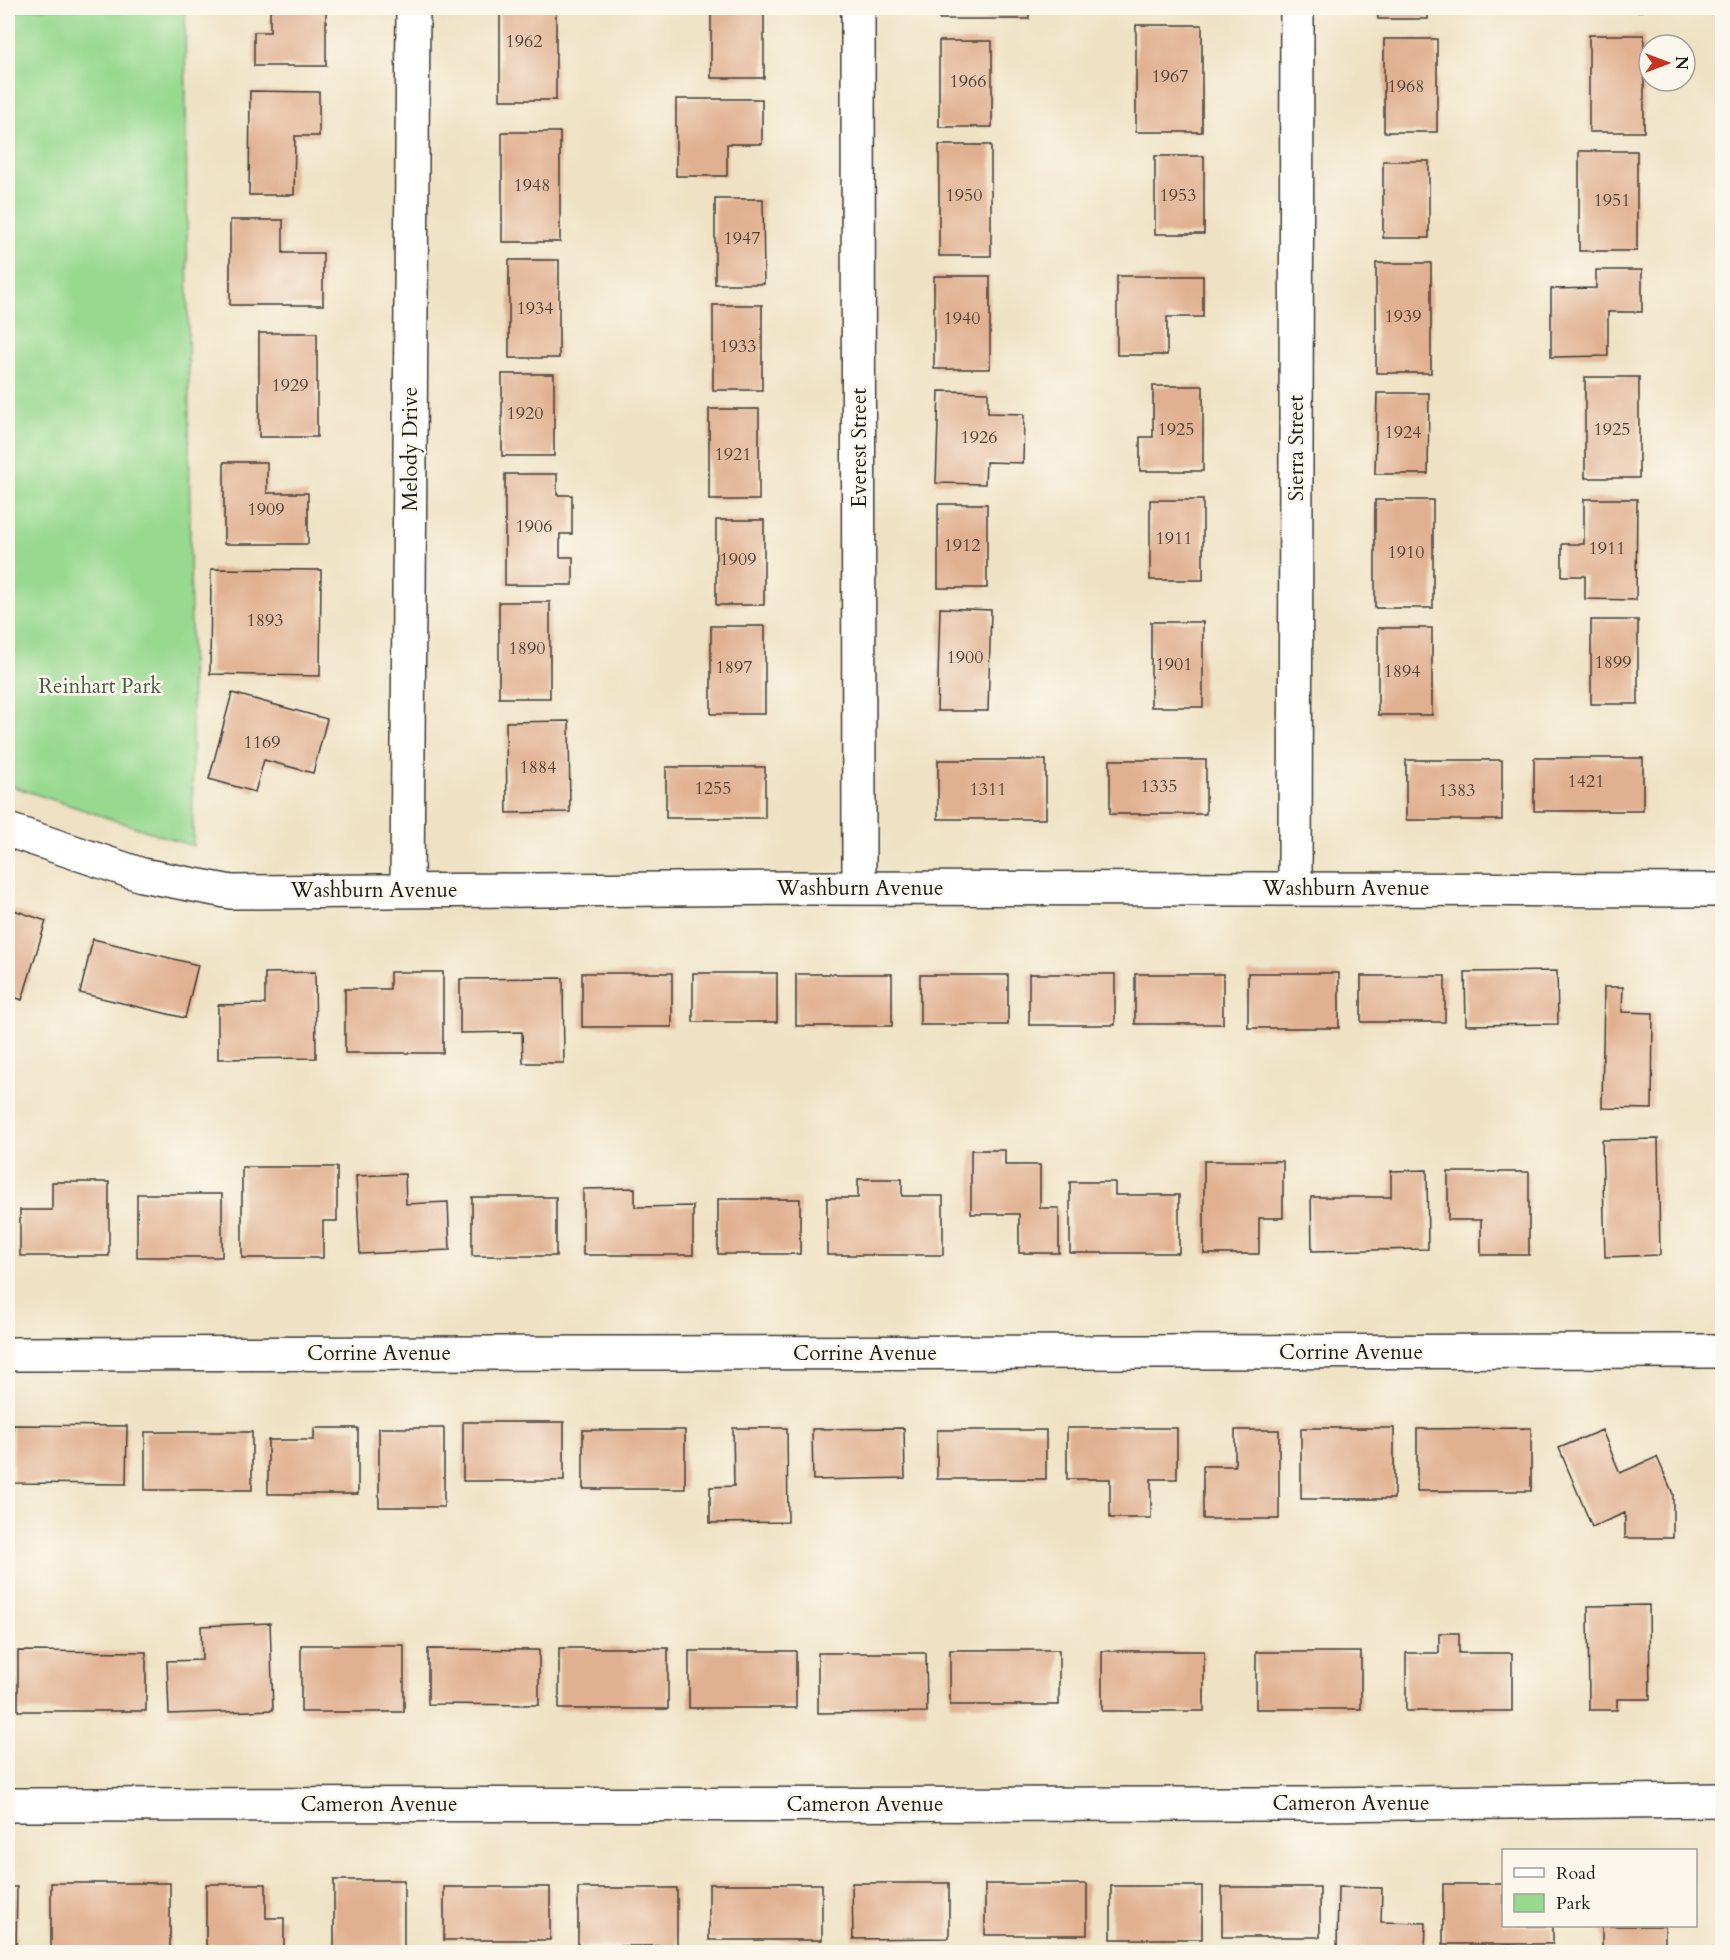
<svg xmlns="http://www.w3.org/2000/svg" width="1730" height="1960" viewBox="0 0 1730 1960" font-family="Cardo,serif">
<style>
.green{fill:#98d990;stroke:#5a7a56;stroke-width:1.5}
.building{fill:#e1b090}
.lines{fill:none;stroke-linecap:round;stroke-linejoin:round}
.street-casing{stroke:#3c3a35;stroke-width:36}
.street{stroke:#fff;stroke-width:33}
.labels{text-anchor:middle;stroke-width:5;stroke-linejoin:round;paint-order:stroke}
.number-label{font-size:18px;fill:#4d4139}
.street-label{font-size:21px;fill:#1c1c1c;stroke:#fbf7ec}
.park-label{font-size:21px;fill:#475e45;stroke:#fbf7ec}
</style>
<rect width="100%" height="100%" fill="#fbf7ec"/>
<filter id="ink" filterUnits="userSpaceOnUse"><feTurbulence type="fractalNoise" baseFrequency=".0167" numOctaves="2"/><feDisplacementMap in="SourceGraphic" scale="12" xChannelSelector="R" yChannelSelector="G"/><feConvolveMatrix kernelMatrix="1 2 1 2 8 2 1 2 1" color-interpolation-filters="sRGB"/></filter>
<filter id="wash" filterUnits="userSpaceOnUse"><feTurbulence type="fractalNoise" baseFrequency=".008" numOctaves="4" result="noise"/><feDisplacementMap in="SourceGraphic" scale="24" xChannelSelector="R" yChannelSelector="G"/><feGaussianBlur stdDeviation="1.35" result="paint"/><feColorMatrix in="noise" values="0 0 0 0 0 0 0 0 0 0 0 0 0 0 0 0 0 1.4 0 .05"/><feComposite in="paint" operator="in"/></filter>
<g filter="url(#wash)">
<rect width="100%" height="100%" fill="#efe2c4"/>
<path class="green" d="M8,8H185L193,846L8,785Z"/>
<g id="blocks">
<path class="building" d="M270,8H326V66H254V32H270Z
M500,8H556V100H500Z
M711,8H764V78H711Z
M939,8H1029V19H939Z
M1378,8H1428V19H1378Z
M1575,8H1642V11H1575Z
M1136,25H1202V132H1136Z
M1589,35H1644V132H1589Z
M1384,39H1437V132H1384Z
M939,41H992V127H939Z
M250,91L319,92V136H295L294,195H249Z
M676,99H762V144H727V176H676Z
M502,132H560V242H502Z
M939,145H991V256H939Z
M1579,151H1637V251H1579Z
M1155,156H1204V234H1155Z
M1383,161H1429V238H1383Z
M715,199H763L764,284H715Z
M230,220H283V253H323V305H230Z
M509,260H559V358H509Z
M1376,263H1431V373H1376Z
M1596,270H1642V312H1608V356L1551,357V289L1596,288Z
M934,276H990V369H934Z
M1117,276H1203V317H1167V355H1117Z
M713,305H762V390H713Z
M259,333H317V437H259Z
M502,374H554V456H502Z
M1585,377H1639V478H1585Z
M1153,386H1203V471H1140V437H1153Z
M939,391L988,392V413L1024,414L1023,463L986,462L985,484L936,483Z
M1377,393H1429L1428,474H1375Z
M709,409H759V500H709Z
M224,462H267V493H308V544H224Z
M505,474H557V495H572V534H560V557H573V585H505Z
M1584,499H1637L1636,600L1585,599V576H1562V544H1584Z
M1150,500H1203V580H1150Z
M1375,500H1433V608H1375Z
M938,504H987V588H938Z
M716,520H764V605H716Z
M211,569L321,570L320,676L210,674Z
M499,602H550V698H499Z
M940,608L991,610L988,711H937Z
M1591,620H1638V704H1591Z
M1151,622H1203V707H1151Z
M711,626H765V714H711Z
M1378,628H1432V715H1378Z
M232,693L327,719L313,773L264,760L255,792L209,779Z
M569,721L570,812L507,813L506,722Z
M1534,758H1643V811H1534Z
M938,760H1046V819H938Z
M1110,760H1206V814H1110Z
M1406,760H1502V820H1406Z
M666,767H765V818H666Z
M8,908L46,921L22,1000L8,995Z
M93,939L198,965L185,1018L80,993Z
M1557,971L1558,1024L1466,1025L1465,972Z
M315,972L316,1058L218,1059V1005L265,1004V973Z
M390,972H443V1053H345V989H390Z
M582,973H672V1027H582Z
M693,973H777V1022H693Z
M1248,973H1339V1028H1248Z
M796,974H892V1026H796Z
M1029,974H1115V1025H1029Z
M1135,974H1223V1024H1135Z
M920,975H1008V1025H920Z
M1361,976H1445V1022H1361Z
M563,978L564,1063H523L522,1032L460,1033V979Z
M1604,987H1623L1622,1012L1653,1013L1652,1109L1602,1108Z
M1658,1139L1660,1255L1605,1257L1602,1140Z
M971,1150H1005V1165H1040V1208H1059V1253H1019V1214H971Z
M1204,1161H1283V1218H1259V1254H1204Z
M242,1167H337V1221H323V1258H242Z
M1427,1170L1428,1249L1312,1251L1311,1197H1391V1171Z
M1448,1172H1529V1255H1481V1220H1448Z
M405,1174L406,1204L448,1202L450,1250L360,1254L356,1176Z
M858,1179H902V1196H943V1255H827V1198H858Z
M52,1182H109V1256H20V1210H52Z
M1070,1182H1115V1195H1179V1253H1070Z
M635,1188V1207L693,1206V1255H583V1189Z
M137,1194H222V1257H137Z
M472,1197H556V1256H472Z
M718,1199H800V1254H718Z
M463,1422H564V1481H463Z
M13,1425L127,1426L126,1484L13,1483Z
M314,1428H358V1494H268V1440H314Z
M379,1428H444V1507H379Z
M733,1428H787L788,1522L710,1523V1487L734,1486Z
M904,1428L905,1478L813,1480L812,1429Z
M1067,1428H1177V1479H1151V1518H1110V1479H1067Z
M1301,1428H1394V1499H1301Z
M1531,1428V1491H1417V1429Z
M583,1430H685V1489H583Z
M937,1430H1046V1479H937Z
M1235,1430H1279V1519H1203V1466H1235Z
M1602,1430L1620,1473L1657,1457L1673,1494V1538H1625V1513L1592,1527L1559,1448Z
M145,1432H252V1490H145Z
M1649,1605L1650,1699H1617V1710H1589L1588,1606Z
M270,1623L273,1710L169,1714L167,1661L202,1660L201,1626Z
M1439,1633H1459V1653H1512V1711H1406V1653H1439Z
M301,1645H404V1712H301Z
M559,1648H668V1709H559Z
M428,1649L539,1650V1705L428,1704Z
M950,1650H1059V1705H950Z
M18,1651L146,1652V1711H18Z
M689,1651H796V1708H689Z
M1102,1651H1204V1711H1102Z
M1256,1652H1361V1709H1256Z
M818,1653H926L927,1712L818,1713Z
M334,1880H404V1950H334Z
M51,1883H170V1950H51Z
M852,1883H949V1938L853,1939Z
M206,1884H266V1918H284V1952H206Z
M709,1884H822V1940H709Z
M985,1884H1087V1935H985Z
M1443,1884H1504V1926H1553V1944H1443Z
M1111,1886H1202V1939H1111Z
M8,1887H17L16,1952H8Z
M444,1887H550V1940H444Z
M1222,1887H1320V1937H1222Z
M1338,1887L1382,1888L1381,1922L1426,1923L1425,1952H1337Z
M578,1888H677V1946H578Z
M1602,1926H1665V1952H1602Z"/>
</g>
</g>
<g filter="url(#ink)">
<use href="#blocks" fill-opacity="0" stroke="#3c3a35" stroke-width="1.5"/>
<g class="lines">
<defs>
<path id="street" d="M858,8L859,888
M8,830L142,875L231,892L808,888L1722,890
M1295,888L1297,8
M407,890L413,8
M8,1354L1722,1351
M8,1805L1309,1804L1722,1800"/>
</defs>
<use href="#street" class="street-casing"/>
<use href="#street" class="street"/>
</g>
</g>
<g class="labels">
<g class="number-label">
<text x="524" y="47">1962</text>
<text x="1170" y="82">1967</text>
<text x="968" y="87">1966</text>
<text x="1406" y="92">1968</text>
<text x="532" y="191">1948</text>
<text x="964" y="201">1950</text>
<text x="1178" y="201">1953</text>
<text x="1612" y="206">1951</text>
<text x="742" y="244">1947</text>
<text x="535" y="314">1934</text>
<text x="1403" y="322">1939</text>
<text x="962" y="324">1940</text>
<text x="738" y="352">1933</text>
<text x="290" y="391">1929</text>
<text x="525" y="419">1920</text>
<text x="1176" y="435">1925</text>
<text x="1612" y="435">1925</text>
<text x="1403" y="438">1924</text>
<text x="979" y="443">1926</text>
<text x="733" y="460">1921</text>
<text x="266" y="515">1909</text>
<text x="534" y="532">1906</text>
<text x="1174" y="544">1911</text>
<text x="962" y="551">1912</text>
<text x="1607" y="554">1911</text>
<text x="1406" y="558">1910</text>
<text x="738" y="565">1909</text>
<text x="265" y="626">1893</text>
<text x="527" y="654">1890</text>
<text x="965" y="663">1900</text>
<text x="1613" y="668">1899</text>
<text x="1174" y="670">1901</text>
<text x="734" y="673">1897</text>
<text x="1402" y="677">1894</text>
<text x="262" y="748">1169</text>
<text x="538" y="773">1884</text>
<text x="1586" y="787">1421</text>
<text x="1159" y="792">1335</text>
<text x="713" y="794">1255</text>
<text x="988" y="795">1311</text>
<text x="1457" y="796">1383</text>
</g>
<g class="street-label">
<text transform="translate(859 448) rotate(-90)" y="7">Everest Street</text>
<text transform="translate(1296 448) rotate(-90)" y="7">Sierra Street</text>
<text transform="translate(410 449) rotate(-90)" y="7">Melody Drive</text>
<text x="860" y="895">Washburn Avenue</text>
<text x="1346" y="895">Washburn Avenue</text>
<text x="374" y="897">Washburn Avenue</text>
<text x="1351" y="1359">Corrine Avenue</text>
<text x="379" y="1360">Corrine Avenue</text>
<text x="865" y="1360">Corrine Avenue</text>
<text x="1351" y="1810">Cameron Avenue</text>
<text x="379" y="1811">Cameron Avenue</text>
<text x="865" y="1811">Cameron Avenue</text>
</g>
<g class="park-label">
<text x="100" y="693">Reinhart Park</text>
</g>
</g>
<rect width="1730" height="1960" fill="none" stroke="#fbf7ec" stroke-width="30"/>
<rect x="1502" y="1849" width="195" height="78" fill="#fbf7ec" stroke="#a29f99" stroke-width="1.5"/>
<rect x="1514" y="1868" width="30" height="9" fill="#ffffff" stroke="#a29f99" stroke-width="1.5"/>
<text x="1556" y="1879" font-size="18" fill="#1c1c1c">Road</text>
<rect x="1514" y="1894" width="30" height="18" fill="#98d990" stroke="#a29f99" stroke-width="1.5"/>
<text x="1556" y="1909" font-size="18" fill="#1c1c1c">Park</text>
<g transform="translate(1667 63) rotate(90)"><circle r="28" fill="#fbf7ec" stroke="#a29f99" stroke-width="1.5"/>
<path d="M0-4.5L10 22L0 15L-10 22Z" fill="#c8321e"/>
<text y="-9" font-size="16" font-weight="bold" text-anchor="middle" fill="#1c1c1c">N</text>
</g>
</svg>
